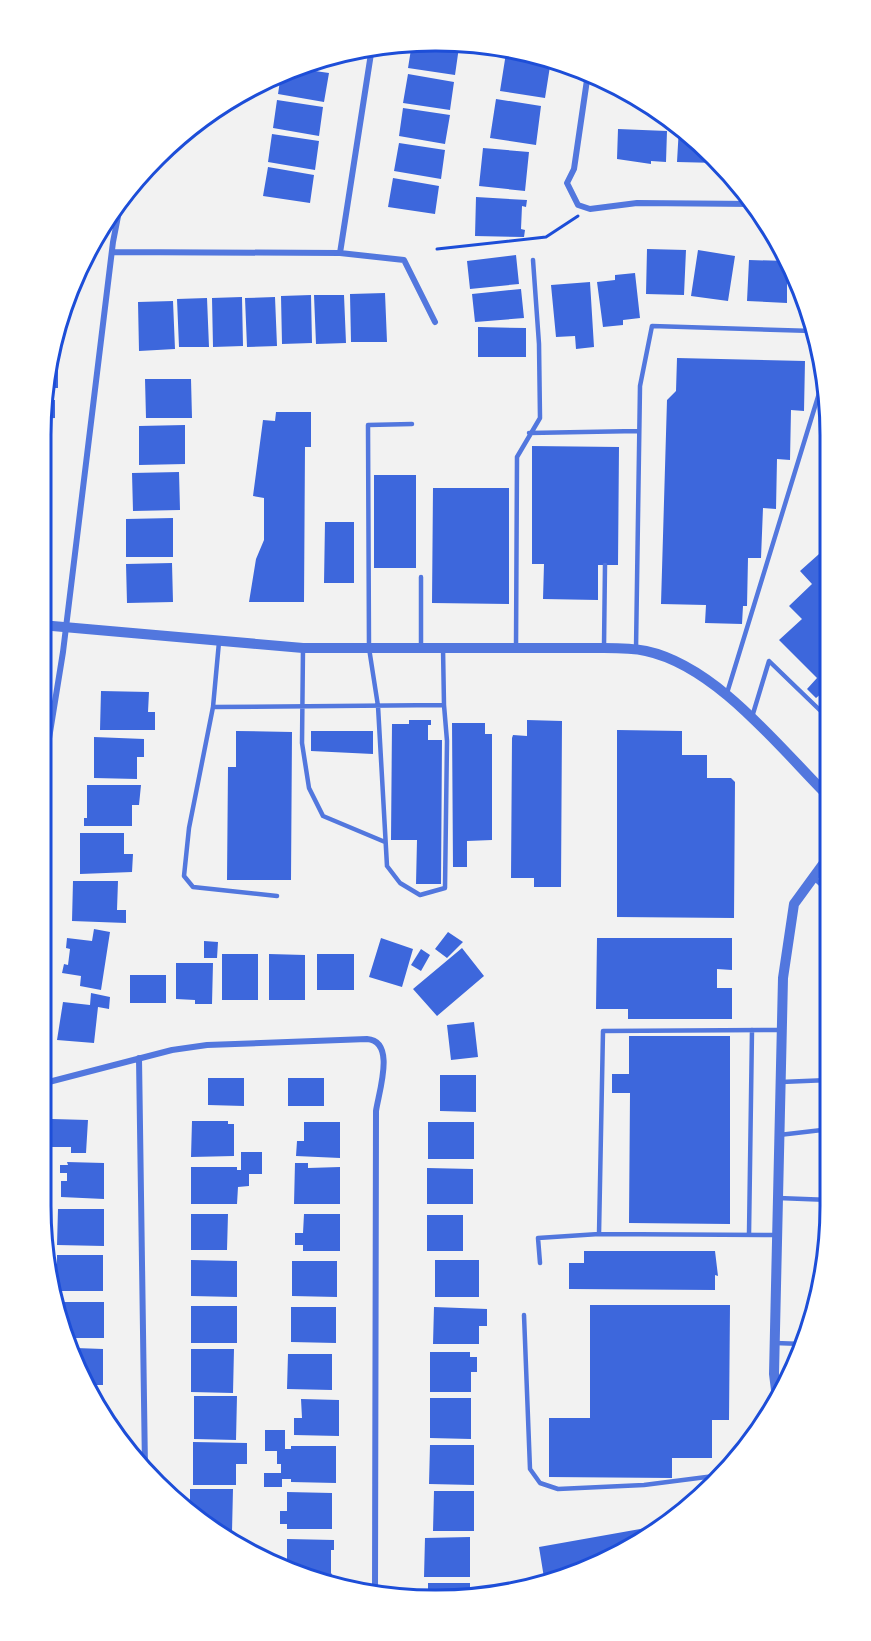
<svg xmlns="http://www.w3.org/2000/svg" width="871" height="1641" viewBox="0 0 871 1641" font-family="'Exo 2',sans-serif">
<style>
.building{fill:#3d67dc}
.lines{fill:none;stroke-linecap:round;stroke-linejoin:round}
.path{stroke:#1d4ed8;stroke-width:3}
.service{stroke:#5277de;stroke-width:4.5}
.minor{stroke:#5277de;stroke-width:6}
.tertiary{stroke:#5277de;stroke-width:10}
.rim{fill:none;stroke:#1d4ed8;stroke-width:3}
</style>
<rect width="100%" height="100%" fill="#f2f2f2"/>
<path class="building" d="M430,42L459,47L455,75L408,68L412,43Z
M506,53L551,60L545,98L500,91Z
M331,56L329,67L304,63L309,61Z
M294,68L329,73L324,102L278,94L281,74Z
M408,74L454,82L450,110L403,103Z
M496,99L541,106L536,145L490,138Z
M277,100L323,107L319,136L273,128Z
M403,108L450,115L445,144L399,136Z
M679,127L696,138L718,163L677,162Z
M618,129L667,131L666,162L651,161V164L617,159Z
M272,134L319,141L315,170L268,162Z
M399,143L445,150L441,179L394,171Z
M483,148L529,152L525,191L479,186Z
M268,167L314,175L310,203L263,196Z
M393,178L439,186L435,214L388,207Z
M476,197L527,200L526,207L522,206L521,229L525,230L524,237L475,236Z
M647,249L686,250L684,295L646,294Z
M698,250L735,256L728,301L691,296Z
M516,255L519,284L470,289L467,261Z
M749,260L787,261V303L747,301Z
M635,273L640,318L623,320V325L603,327L597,282L615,280V275Z
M590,282L594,347L576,349L575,336L556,337L551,285Z
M521,289L524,318L475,322L472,294Z
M385,293L387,342H351L350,294Z
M311,295L312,343L282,344L281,296Z
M314,295H344L346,343L316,344Z
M242,297L243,346L213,347L212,298Z
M275,297L277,346L247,347L245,298Z
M207,298L209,347H179L177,299Z
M173,301L175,349L139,351L138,302Z
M478,327L526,328V357H478Z
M54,334H60V354H51Z
M677,358L805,361L804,411L791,410L790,460L777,459L776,509L763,508L761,558H748L747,606H743L742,624L705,623L706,605L661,604L667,400L676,391Z
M49,366H58V388H45Z
M145,379H191L192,418H146Z
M43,400H55V418L41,419Z
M276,412H311V447H305L304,602H249L256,559L264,540V498L253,496L263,420L275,421Z
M185,425V464L139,465V426Z
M41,438H49V457L41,456Z
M532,446L619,447L618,565H598V600L543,599L544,564H532Z
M179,472L180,510L133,511L132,473Z
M374,475H416V568H374Z
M41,477H44V500H41Z
M433,488H509V604L432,603Z
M173,518V557H126V519Z
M325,522H354V583H324Z
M828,546V688L816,698L807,689L817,678L779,640L802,619L789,606L812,584L800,571Z
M172,563L173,602L127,603L126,564Z
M101,691L149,692L148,712H155V730H100Z
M409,720H431V725H428V740H442L441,884H416L417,840H391L392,724H409Z
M527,720L562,721L561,887H534V878H511L512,738L513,735L527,736Z
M452,723H485V734H492V840L467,841V867H453Z
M617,730L682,731V755H707V778H731L735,782L734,918L617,917Z
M236,731L292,732L291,880H227L228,767H236Z
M311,731H373V754L311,751Z
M94,737L144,739V757H137V779L94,778Z
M87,785H141L139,805H132V826H84V818H87Z
M80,833H124V854H133L132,872L80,874Z
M73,881H118L117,910H126V923L72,921Z
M94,929L110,932L101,990L80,986L81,976L62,973L64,964L68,965L70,949L66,948L67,938L92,941Z
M448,932L463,942L447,958L435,949Z
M381,938L413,949L402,987L369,977Z
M597,938H732V970L717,969V988H732V1019H628V1009H596Z
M204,941L218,942L217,958H204Z
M462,948L484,976L437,1016L413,989Z
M421,949L430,955L421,971L411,965Z
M222,954H258V1000H222Z
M269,954L305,955V1000H269Z
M317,954H354V990H317Z
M176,963H213L212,1004H195V1000L176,999Z
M130,975H166V1003H130Z
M91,993L110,997L109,1009L98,1007L94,1043L57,1040L63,1002L90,1005Z
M474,1022L478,1057L451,1060L447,1025Z
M629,1036H730V1224L629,1223L630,1093H612V1074H629Z
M440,1075H476V1112L440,1111Z
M208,1078H244V1106L208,1105Z
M288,1078H324V1106H288Z
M52,1119L88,1120L86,1153H71V1147H51Z
M192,1121H228V1124H234V1156L191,1157Z
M304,1122H340V1158L296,1156L297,1141H304Z
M428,1122H474V1159H428Z
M241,1152H262V1174H249V1186L238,1187L237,1204H191V1167H237V1170H241Z
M67,1162L104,1163V1199L61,1197V1181H67V1173H60V1165H68Z
M295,1163H308V1168L340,1167V1204H294Z
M427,1168L473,1169V1204H427Z
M58,1209H104V1246L57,1245Z
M191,1214H228L227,1250H191Z
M304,1214H340V1251H303V1245H295V1233H303Z
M427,1215H463V1251H427Z
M584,1251H715L718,1276L715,1275V1290L569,1289V1263H584Z
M57,1255H103V1291H57Z
M191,1260L237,1261V1297L191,1296Z
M435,1260H479V1297H435Z
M292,1261H337V1297L292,1296Z
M57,1302H104V1338H64Z
M590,1305H730L729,1420H712V1458H672V1478L549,1477V1418H590Z
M191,1306H237V1343H191Z
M291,1307H336V1343L291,1342Z
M434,1307L487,1309V1326H479V1344H433Z
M67,1344H76V1348L103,1349V1385H89Z
M191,1349H234L233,1393L191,1392Z
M430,1352H470V1357H477V1372H471V1392H430Z
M288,1354H332V1390L287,1389Z
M194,1396H237L236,1440L194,1439Z
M430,1398H471V1439L430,1438Z
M301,1399L339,1400V1436L294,1435V1418H302Z
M265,1430H285V1449H291V1446H336V1483L291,1482V1479H282V1487H264V1473H281V1464H277V1451H265Z
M193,1442L247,1443V1464H236V1485H193Z
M430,1445H474V1485L429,1484Z
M190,1489H233L232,1532H214L190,1510Z
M434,1491H474V1531H433Z
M287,1492L332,1493V1529H287V1524H280V1511H287Z
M657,1526L610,1560L545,1584L539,1547Z
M470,1537V1577H424L425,1538Z
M287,1539L334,1540V1550H331V1573L333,1576H308L287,1566Z
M428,1583H470V1598L428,1596Z"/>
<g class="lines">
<path class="path" d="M437,249L546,237L578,216"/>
<path class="service" d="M412,424L368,425L369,648L378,706L387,866L400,883L420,895L445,888L447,741L444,705
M529,433L638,431
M219,642L213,707L444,705L443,648
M604,646L605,565
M303,648L302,743L309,788L323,816L385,842
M421,648V577
M516,648L517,457L540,418L539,344L533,260
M636,649L640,386L652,326L813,331
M727,693L825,374
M213,707L189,828L184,876L193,887L277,896
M752,717L769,661L828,718
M814,878L829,892
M781,1082L829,1080
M779,1135L822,1130L829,1126
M778,1198L830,1200
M749,1234L752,1030
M777,1235L599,1234L603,1031L781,1030
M540,1263L538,1238L599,1234
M524,1315L530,1469L540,1483L558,1489L644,1485L722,1475
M775,1343L803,1344"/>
<path class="minor" d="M588,73L574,169L567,183L578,205L590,209L637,203L754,204
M112,252L340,253L404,260L435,322
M340,253L372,47
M41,788L63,652L113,242L122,196
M139,1058L145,1468
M41,1084L172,1050L207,1045L367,1039C396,1041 379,1091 376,1111L375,1591"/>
<path class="tertiary" d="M41,625L303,648H604C618,648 632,648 646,651C716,666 779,747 828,796
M777,1398L774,1374L783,978L794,904L829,856"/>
</g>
<path d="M0 0H871V1641H0ZM435 51H436A384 384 0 0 1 820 435V1206A384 384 0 0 1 436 1590H435A384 384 0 0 1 51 1206V435A384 384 0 0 1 435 51Z" fill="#fff" fill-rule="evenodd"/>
<path class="rim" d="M435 51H436A384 384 0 0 1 820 435V1206A384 384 0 0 1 436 1590H435A384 384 0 0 1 51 1206V435A384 384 0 0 1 435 51Z"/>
</svg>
